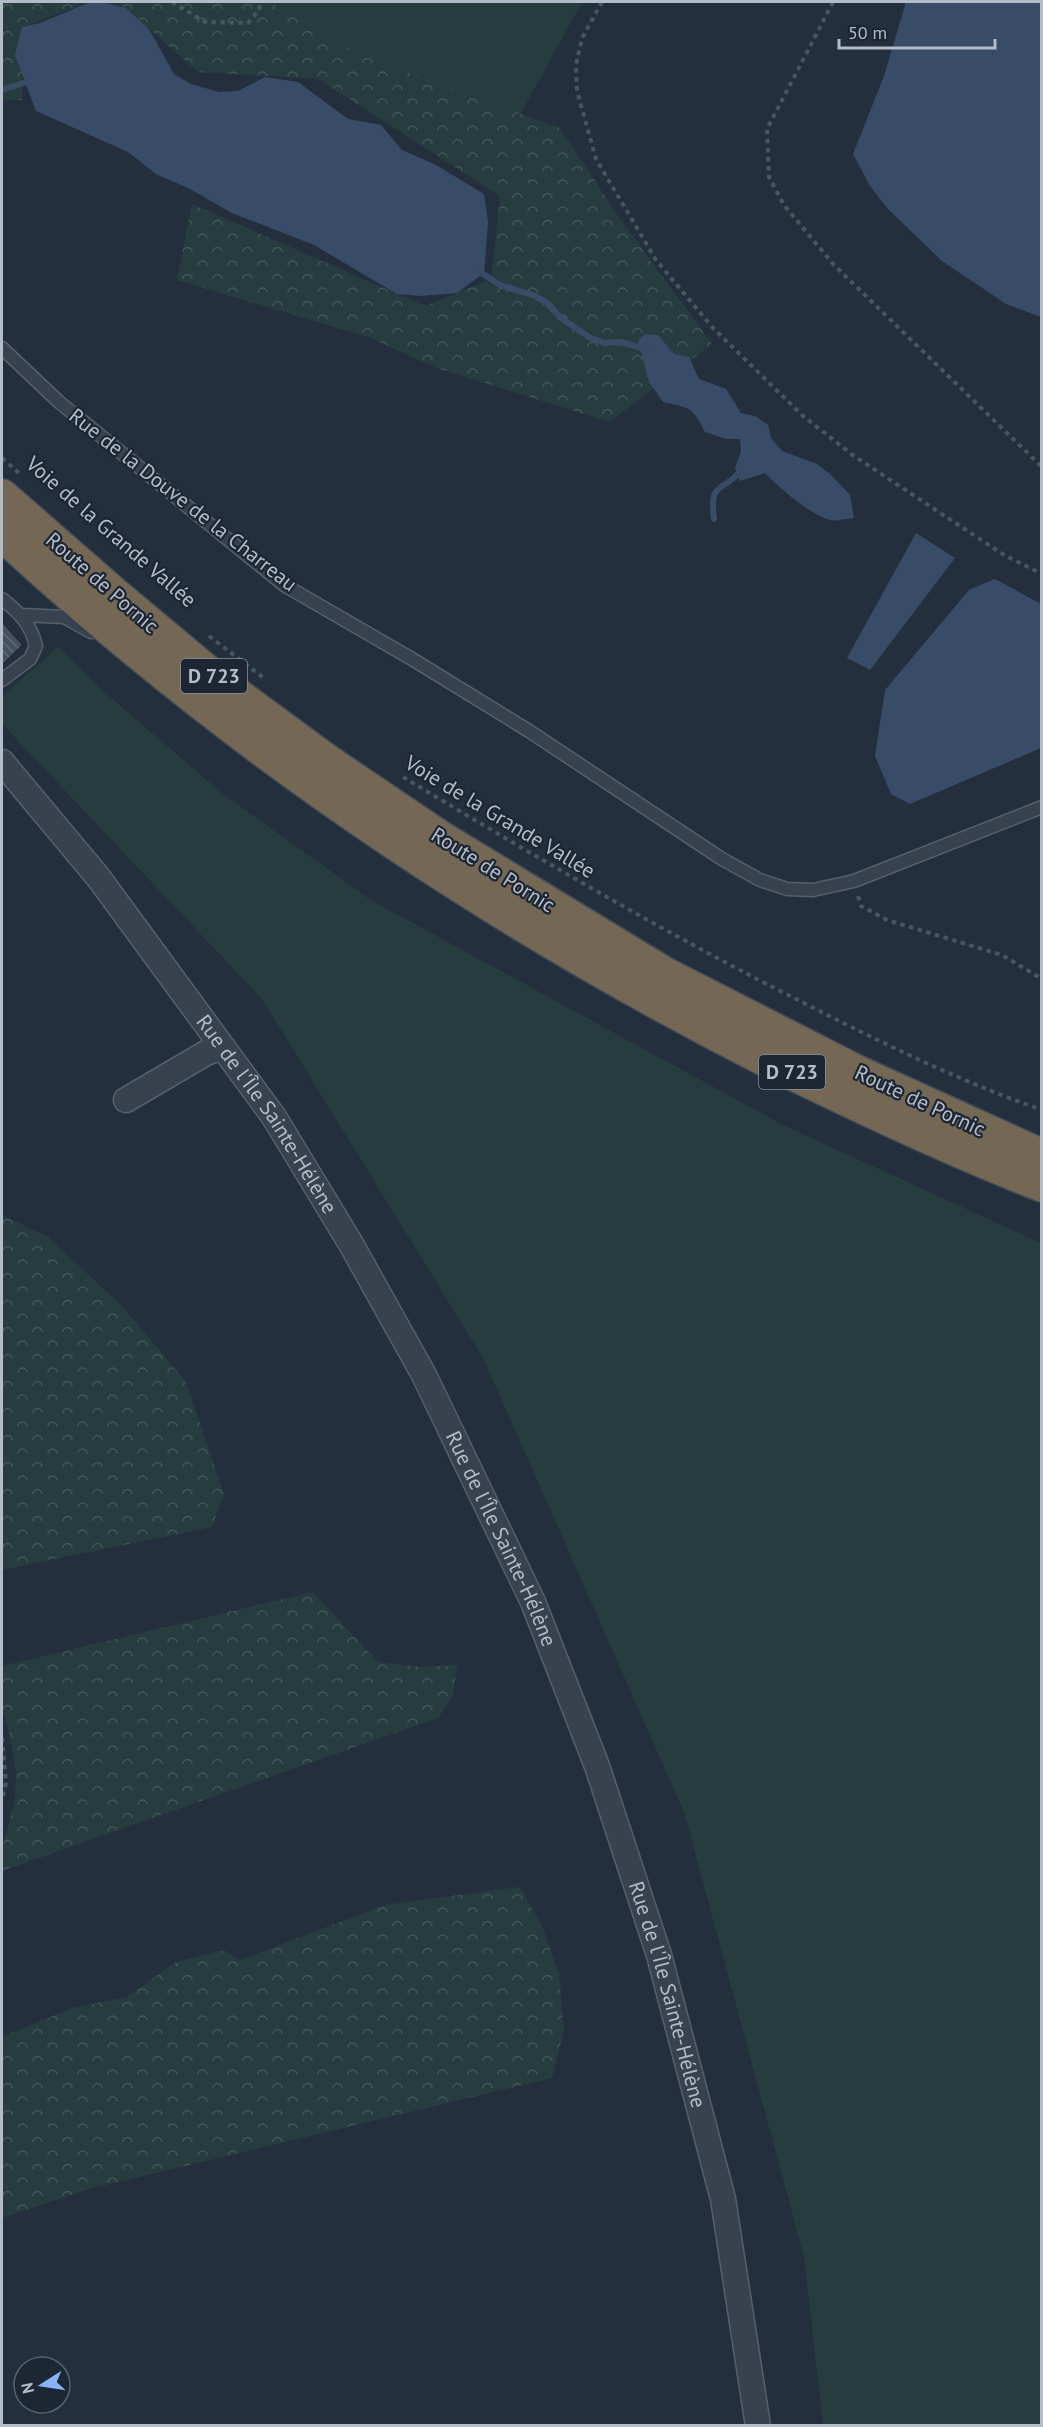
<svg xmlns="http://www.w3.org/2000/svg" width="1043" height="2427" viewBox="0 0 1043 2427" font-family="'PT Sans',sans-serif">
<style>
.green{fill:#263c3f}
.forest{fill:url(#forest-crowns)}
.water{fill:#394c67}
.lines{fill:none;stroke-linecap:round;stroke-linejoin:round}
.stream{stroke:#394c67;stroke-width:6}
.building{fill:url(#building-back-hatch);stroke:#1f2835;stroke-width:1.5}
.lane-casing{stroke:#565f6c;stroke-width:15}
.street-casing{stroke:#565f6c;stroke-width:27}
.highway-casing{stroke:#434c59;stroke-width:36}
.path{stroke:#44595c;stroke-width:4;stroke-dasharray:4.5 4.5;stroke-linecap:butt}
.lane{stroke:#38414e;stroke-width:12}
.street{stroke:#38414e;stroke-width:24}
.highway{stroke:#746855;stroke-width:33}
.labels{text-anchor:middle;stroke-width:4.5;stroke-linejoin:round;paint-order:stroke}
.shield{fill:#1d2633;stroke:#878f9c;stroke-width:1.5}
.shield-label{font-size:20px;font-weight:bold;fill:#b4bcc9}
.street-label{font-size:21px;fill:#b4bcc9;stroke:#1d2633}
</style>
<defs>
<pattern id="forest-crowns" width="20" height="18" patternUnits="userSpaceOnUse" patternTransform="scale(1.5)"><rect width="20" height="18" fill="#263c3f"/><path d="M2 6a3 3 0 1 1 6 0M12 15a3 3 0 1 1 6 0" fill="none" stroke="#435659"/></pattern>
<pattern id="building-back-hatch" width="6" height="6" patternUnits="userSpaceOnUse" patternTransform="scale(1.5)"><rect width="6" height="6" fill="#455162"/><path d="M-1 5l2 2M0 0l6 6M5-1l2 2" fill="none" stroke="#5d6877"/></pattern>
</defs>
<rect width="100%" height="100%" fill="#242f3e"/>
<path class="green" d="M250,2H582L520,115L249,14Z
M58,647L110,697L222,793L371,900L783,1125L1041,1243V2425H823L804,2257L684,1812L483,1358L262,999L2,724V696Z"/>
<path class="forest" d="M2,2H89L25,26L22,100L2,101Z
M101,2H270L363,56L560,128L616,213L712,344L609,422L434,367L371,338L177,280L192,204L425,306L491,279L500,196L318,79L198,72L126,8Z
M2,1215L48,1237L123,1307L186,1382L224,1494L212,1527L2,1570Z
M313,1592L378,1662L420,1667L457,1665L453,1696L438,1718L2,1871V1849L15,1799L16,1773L8,1727L2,1709V1666Z
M520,1887L542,1926L559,1974L564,2031L552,2078L89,2189L2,2218V2037L72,2008L127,1997L176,1962L224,1950L240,1960L384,1905Z"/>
<path class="water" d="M90,2H101L126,8L149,29L174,74L191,84L219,92L238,91L265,77L298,82L348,119L381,125L402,150L436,165L484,194L488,222L484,273L457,293L420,296L397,294L314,245L232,213L190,189L156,174L128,152L36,111L15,55L22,27L40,23Z
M906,2H1041V317L1006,304L942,261L888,209L870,186L853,154L884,76Z
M645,334L658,335L674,354L689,357L699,379L726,389L741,413L755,416L768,425L771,438L782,451L817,464L831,475L850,495L854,518C846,518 837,522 830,520C809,514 780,488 765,473L740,481L735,468L741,451L740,439H726L705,432C692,406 690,408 663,402L649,382L638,341Z
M916,533L955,558L870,670L847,658Z
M995,579L1041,604V748L910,804L891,794L875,756L885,690L969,590Z"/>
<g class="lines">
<path class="stream" d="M2,90L32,80
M477,270L500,285L535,296L546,302L561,318L589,337L604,343L621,342L648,350
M714,519C709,479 723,494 741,470"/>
</g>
<path class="building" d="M2,622L23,645L2,665Z"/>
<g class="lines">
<defs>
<path id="lane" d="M2,348L59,402L284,585L412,659L529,731L722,859L760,880L787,889L813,890L854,881L1042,807
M2,599C19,612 31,624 36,646L30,659L2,680
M22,615L64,617L91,632"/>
<g id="street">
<path id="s1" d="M2,762L98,877L274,1117L351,1244L424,1375L533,1602L597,1766L659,1955L723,2199L758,2426"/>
<path d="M126,1100L206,1053L222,1047"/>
</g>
<path id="highway" d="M2,496L113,593L217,680L327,761L441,838L665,974L857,1072L1042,1156
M2,534C238,752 510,933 798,1076C878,1115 959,1153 1042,1185"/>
</defs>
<use href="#lane" class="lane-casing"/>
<use href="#street" class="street-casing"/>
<use href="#highway" class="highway-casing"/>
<path class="path" d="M172,2L205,22L248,23L259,10L260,2
M602,2L582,38L576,65L577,91L596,159L656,260L713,328L803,416L854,456L1004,555L1042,574
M833,2L767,129L769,177L784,205L834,265L1042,467
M2,458L19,473
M209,636L265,679
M403,777C534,856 665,933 802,1002C880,1042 959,1081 1042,1110
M858,896L861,906L887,920L1002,955L1042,979
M2,1738L6,1783L2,1799"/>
<use href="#lane" class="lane"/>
<use href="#street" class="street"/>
<use href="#highway" class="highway"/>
</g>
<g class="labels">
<g class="shield">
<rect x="181" y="659" width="66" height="34" rx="4.5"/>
<rect x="759" y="1055" width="66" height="34" rx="4.5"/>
</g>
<g class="shield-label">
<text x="214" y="683">D 723</text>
<text x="792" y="1079">D 723</text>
</g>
<g class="street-label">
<text transform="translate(183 500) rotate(38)" y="7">Rue de la Douve de la Charreau</text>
<text transform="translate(111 532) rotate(41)" y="7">Voie de la Grande Vallée</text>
<text transform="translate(102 583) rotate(41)" y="7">Route de Pornic</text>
<text transform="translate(500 817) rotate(31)" y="7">Voie de la Grande Vallée</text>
<text transform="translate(493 870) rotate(32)" y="7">Route de Pornic</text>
<text transform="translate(920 1101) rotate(25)" y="7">Route de Pornic</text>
<text dy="7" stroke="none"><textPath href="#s1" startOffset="441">Rue de l'Île Sainte-Hélène</textPath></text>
<text dy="7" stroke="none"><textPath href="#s1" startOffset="927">Rue de l'Île Sainte-Hélène</textPath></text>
<text dy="7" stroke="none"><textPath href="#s1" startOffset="1413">Rue de l'Île Sainte-Hélène</textPath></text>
</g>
</g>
<rect width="1043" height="2427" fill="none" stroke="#b4bcc9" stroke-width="6"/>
<g transform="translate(42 2385) rotate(258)"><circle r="28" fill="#1d2633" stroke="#59626f" stroke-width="1.5"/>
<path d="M0-4.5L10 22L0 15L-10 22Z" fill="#8ab4f8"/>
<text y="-9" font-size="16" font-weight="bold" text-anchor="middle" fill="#b4bcc9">N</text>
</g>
<path d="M839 39v9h156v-9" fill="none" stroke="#b4bcc9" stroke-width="3"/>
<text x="848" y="39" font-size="18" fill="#b4bcc9" stroke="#1d2633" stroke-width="4.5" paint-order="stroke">50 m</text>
</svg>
